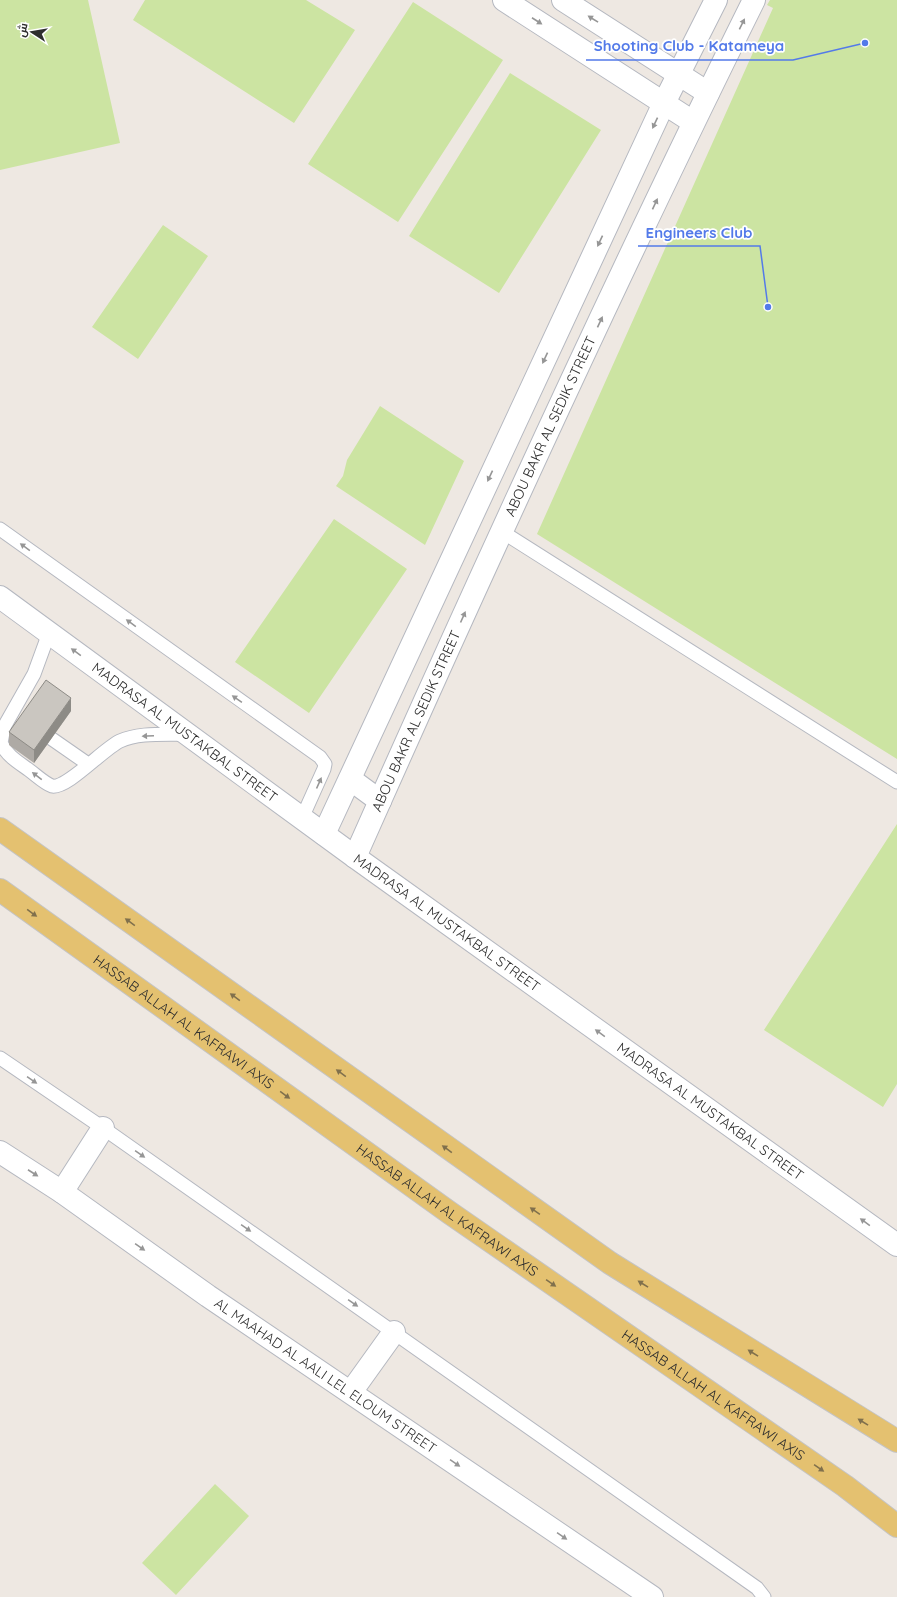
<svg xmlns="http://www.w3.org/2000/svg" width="897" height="1597" viewBox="0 0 897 1597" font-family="Quicksand,Cairo,sans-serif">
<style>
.pitch{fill:#cce4a2}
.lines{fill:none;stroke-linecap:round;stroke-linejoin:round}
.service-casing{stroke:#b5b8c0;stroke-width:15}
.minor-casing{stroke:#b5b8c0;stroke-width:24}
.tertiary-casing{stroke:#b5b8c0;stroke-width:24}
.primary-casing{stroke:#c4c4c4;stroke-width:24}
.service{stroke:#fff;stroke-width:13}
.minor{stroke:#fff;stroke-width:22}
.tertiary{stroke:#fff;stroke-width:22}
.primary{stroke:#e4c170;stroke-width:22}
.wall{fill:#aeaaa5}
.shaded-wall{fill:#8d8b86}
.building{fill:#cac6c0;stroke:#8d8b86}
.oneway{fill:#969696}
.oneway2{fill:#80704c}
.labels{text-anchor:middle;stroke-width:3.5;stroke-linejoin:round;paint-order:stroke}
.street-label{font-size:14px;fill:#2e2e2e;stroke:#fff}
.leader{fill:none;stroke:#537ae9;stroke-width:1.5}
.callout-dot{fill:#537ae9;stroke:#fff;stroke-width:1.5}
.callout-label{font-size:15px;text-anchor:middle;font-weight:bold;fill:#537ae9;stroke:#fff;stroke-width:3.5;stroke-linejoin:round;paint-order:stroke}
</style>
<rect width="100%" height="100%" fill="#eee8e2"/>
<path class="pitch" d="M0,0H88L120,143L0,170Z
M145,0H306L355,30L294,123L133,20Z
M770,0H897V759L537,534L773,8L767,5Z
M413,2L503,60L398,222L308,164Z
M510,73L601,130L499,293L409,236Z
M163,225L208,256L138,359L92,327Z
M380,406L464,461L425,545L336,486L343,476L347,460Z
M334,519L407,569L309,713L235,662Z
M897,824V1084L883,1107L764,1030Z
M215,1484L249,1516L176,1595L142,1563Z"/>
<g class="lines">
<defs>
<path id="service" d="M0,529L320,757L325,764L324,769L302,818
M501,531L897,782
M49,633L34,674L4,727L1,743C7,756 18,762 29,770C36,775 44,783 52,786C67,789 103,749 120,741C140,732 166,735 187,734
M52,739L88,764
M0,1058L103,1128L757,1588L764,1597"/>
<g id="minor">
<path d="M504,0L693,122"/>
<path d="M563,0L708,93"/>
<path d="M350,779L380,801"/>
<path d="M324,834L664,103L716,0"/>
<path id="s1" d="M355,857C483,569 614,282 754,0"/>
</g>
<g id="tertiary">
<path id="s2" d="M0,597L355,857L897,1245"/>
<path id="s3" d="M0,1152L62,1192L208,1296L652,1597"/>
<path d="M62,1192L103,1128"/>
<path d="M351,1392L394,1332"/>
</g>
<g id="primary">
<path d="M0,829L610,1263L897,1441"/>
<path id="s4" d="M0,890L450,1213L845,1486L897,1526"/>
</g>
</defs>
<use href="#service" class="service-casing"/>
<use href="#minor" class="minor-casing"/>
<use href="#tertiary" class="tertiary-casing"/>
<use href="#primary" class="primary-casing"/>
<use href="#service" class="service"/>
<use href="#minor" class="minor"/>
<use href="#tertiary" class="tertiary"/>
<use href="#primary" class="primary"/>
</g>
<path class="wall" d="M71,711L34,763L9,745V732Z"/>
<path class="shaded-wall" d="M71,698V711L34,763V750Z"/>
<path class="building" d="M46,680L71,698L34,750L9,732Z"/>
<defs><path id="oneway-solid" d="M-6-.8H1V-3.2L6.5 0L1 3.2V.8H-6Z"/></defs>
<g class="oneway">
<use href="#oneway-solid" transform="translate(593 19) rotate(-148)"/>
<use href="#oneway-solid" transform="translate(537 21) rotate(33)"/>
<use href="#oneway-solid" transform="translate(742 24) rotate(-64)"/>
<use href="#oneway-solid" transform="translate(655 123) rotate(115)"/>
<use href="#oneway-solid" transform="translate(655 204) rotate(-65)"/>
<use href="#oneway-solid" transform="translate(600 241) rotate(115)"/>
<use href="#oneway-solid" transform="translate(600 322) rotate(-65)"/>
<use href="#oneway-solid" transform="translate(545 358) rotate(115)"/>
<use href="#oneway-solid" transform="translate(490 476) rotate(115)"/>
<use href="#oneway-solid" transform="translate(25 547) rotate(-144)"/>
<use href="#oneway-solid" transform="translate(463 617) rotate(-66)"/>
<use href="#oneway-solid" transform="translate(131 623) rotate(-144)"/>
<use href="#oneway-solid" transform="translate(76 652) rotate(-144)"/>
<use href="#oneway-solid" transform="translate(237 699) rotate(-145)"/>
<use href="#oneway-solid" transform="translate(148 736) rotate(177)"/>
<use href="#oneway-solid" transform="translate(37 776) rotate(-143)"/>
<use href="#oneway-solid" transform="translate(319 783) rotate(-66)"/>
<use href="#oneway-solid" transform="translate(600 1033) rotate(-144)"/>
<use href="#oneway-solid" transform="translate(32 1080) rotate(34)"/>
<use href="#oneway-solid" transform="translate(140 1154) rotate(35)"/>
<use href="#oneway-solid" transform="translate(33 1173) rotate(33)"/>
<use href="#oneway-solid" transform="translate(865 1222) rotate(-144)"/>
<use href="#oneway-solid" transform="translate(246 1228) rotate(35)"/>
<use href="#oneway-solid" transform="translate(140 1247) rotate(35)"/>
<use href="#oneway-solid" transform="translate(353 1303) rotate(35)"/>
<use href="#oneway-solid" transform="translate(455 1463) rotate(34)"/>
<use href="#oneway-solid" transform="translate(562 1536) rotate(34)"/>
</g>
<g class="oneway2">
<use href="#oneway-solid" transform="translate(32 913) rotate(36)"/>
<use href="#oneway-solid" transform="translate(130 922) rotate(-144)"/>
<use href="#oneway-solid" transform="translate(235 997) rotate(-144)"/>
<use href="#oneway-solid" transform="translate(341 1073) rotate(-144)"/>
<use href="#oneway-solid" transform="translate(285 1095) rotate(36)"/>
<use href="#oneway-solid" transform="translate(447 1149) rotate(-144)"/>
<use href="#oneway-solid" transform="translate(535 1211) rotate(-145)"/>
<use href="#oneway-solid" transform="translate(551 1283) rotate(35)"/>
<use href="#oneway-solid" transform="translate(643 1284) rotate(-148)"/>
<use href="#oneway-solid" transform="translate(753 1353) rotate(-148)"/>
<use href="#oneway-solid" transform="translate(863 1422) rotate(-148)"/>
<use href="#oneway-solid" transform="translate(819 1468) rotate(35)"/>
</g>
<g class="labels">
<g class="street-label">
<text dy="5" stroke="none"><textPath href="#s1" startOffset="473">ABOU BAKR AL SEDIK STREET</textPath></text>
<text dy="5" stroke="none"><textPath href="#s1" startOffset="149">ABOU BAKR AL SEDIK STREET</textPath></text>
<text dy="5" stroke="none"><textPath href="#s2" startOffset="229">MADRASA AL MUSTAKBAL STREET</textPath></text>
<text dy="5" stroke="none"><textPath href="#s2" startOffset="553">MADRASA AL MUSTAKBAL STREET</textPath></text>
<text dy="5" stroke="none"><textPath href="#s4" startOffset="226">HASSAB ALLAH AL KAFRAWI AXIS</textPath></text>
<text dy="5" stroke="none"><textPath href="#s2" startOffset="877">MADRASA AL MUSTAKBAL STREET</textPath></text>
<text dy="5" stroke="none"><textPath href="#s4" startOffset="550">HASSAB ALLAH AL KAFRAWI AXIS</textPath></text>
<text dy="5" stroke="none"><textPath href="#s3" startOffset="395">AL MAAHAD AL AALI LEL ELOUM STREET</textPath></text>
<text dy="5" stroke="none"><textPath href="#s4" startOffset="874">HASSAB ALLAH AL KAFRAWI AXIS</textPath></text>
</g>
</g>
<path class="leader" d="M865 43L793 60H586M768 307L760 246H638"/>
<g class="callout-dot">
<circle cx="865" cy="43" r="4"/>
<circle cx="768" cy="307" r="4"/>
</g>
<g class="callout-label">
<text x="689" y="51">Shooting Club - Katameya</text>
<text x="699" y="238">Engineers Club</text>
</g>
<g transform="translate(32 32) rotate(282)" stroke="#ffffff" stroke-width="3" paint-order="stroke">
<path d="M0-3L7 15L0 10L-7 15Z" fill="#2e2e2e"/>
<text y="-6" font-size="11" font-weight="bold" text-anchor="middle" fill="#2e2e2e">ش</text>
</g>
</svg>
